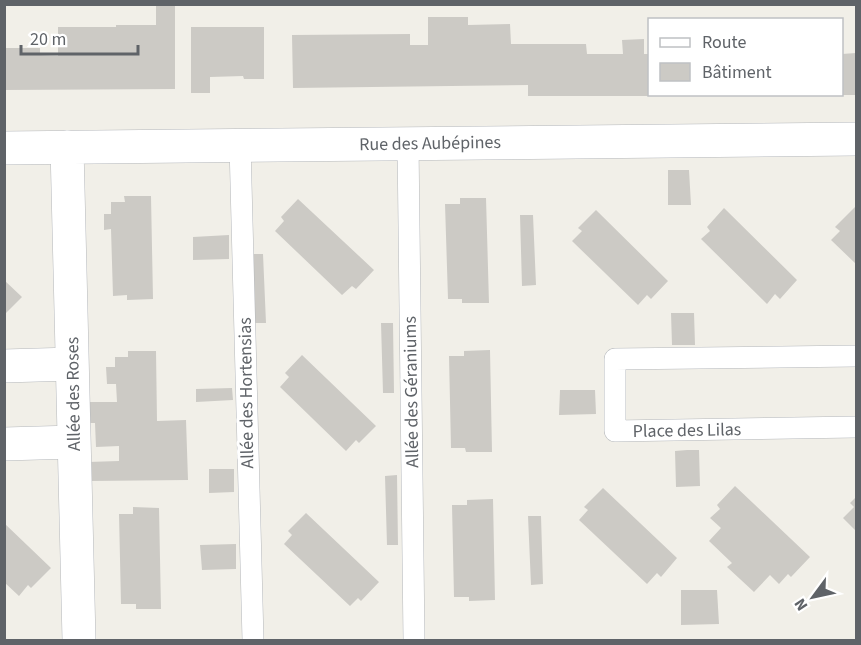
<svg xmlns="http://www.w3.org/2000/svg" width="861" height="645" viewBox="0 0 861 645" font-family="'Source Sans 3',sans-serif">
<style>
.building{fill:#cccac5}
.lines{fill:none;stroke-linecap:round;stroke-linejoin:round}
.service-casing{stroke:#b5b8bc;stroke-width:22}
.minor-casing{stroke:#b5b8bc;stroke-width:34}
.service{stroke:#fff;stroke-width:21}
.minor{stroke:#fff;stroke-width:33}
.labels{text-anchor:middle;stroke-width:6;stroke-linejoin:round;paint-order:stroke}
.street-label{font-size:18px;fill:#5f6368;stroke:#fff}
</style>
<rect width="100%" height="100%" fill="#f1efe8"/>
<path class="building" d="M156,4H175V89L4,90V48H40V55L58,56V27H116V25H156Z
M428,17H468V25L510,24L511,44H586L587,54H623L622,40L644,39V54H650V96H528V85L293,88L292,35L410,34V45H428Z
M191,27H264V79H244L243,76L210,77V93H191Z
M856,53V95H842V54Z
M668,170H689L691,205H668Z
M124,196H151L153,299L127,300V295L113,296L111,229L104,230V214H111V202H125Z
M460,198H486L489,303H462V299H448L445,204H460Z
M298,199L374,270L356,289L352,286L342,295L275,231L284,221L281,217Z
M855,207L856,208V264L831,240L840,231L835,227Z
M724,208L797,280L780,299L775,294L767,304L701,239L710,231L707,227Z
M596,210L668,281L651,299L647,295L638,305L572,241L582,231L578,228Z
M520,215H533L536,285L522,286Z
M229,235V259L193,260V237Z
M253,254H263L266,323H255Z
M4,280L22,297L4,315Z
M671,313H694L695,345H672Z
M381,323H393L394,393H383Z
M490,350L492,452H466L465,448H451L449,356H464V351Z
M128,351H156L157,421L186,420L188,480L89,481L88,462L119,461V446L96,447L95,423H87L86,402H117L116,384H107L106,367H115V357H128Z
M302,355L376,426L359,443L356,440L346,451L280,387L289,377L285,373Z
M232,388L233,400L196,402V389Z
M560,390H595L596,414L559,415Z
M687,450H699L700,486L676,487L675,451Z
M209,469H234V492L209,493Z
M397,475L398,545H387L385,476Z
M735,486L810,557L791,577L788,574L779,584L770,575L754,592L727,567L732,563L709,541L721,528L710,518L720,509L717,505Z
M603,488L677,558L661,577L657,573L647,584L579,520L588,510L584,507Z
M856,497V531L843,518L854,507L850,503Z
M493,499L495,600L469,601V597H454L452,505H467V500Z
M133,507L159,508L161,609H136V604H121L119,514H133Z
M306,513L379,582L361,601L358,598L350,606L284,544L292,535L288,531Z
M528,516H541L543,584L531,585Z
M4,523L51,568L31,588L28,585L19,596L4,582Z
M236,544V569L202,570L200,545Z
M681,590H717L719,624L681,625Z"/>
<g class="lines">
<defs>
<path id="service" d="M408,143L414,640
M240,145L253,640
M856,356L615,359V431L856,427"/>
<path id="minor" d="M67,147L79,640
M4,148L856,139
M4,366L72,364
M4,444L74,442"/>
</defs>
<use href="#service" class="service-casing"/>
<use href="#minor" class="minor-casing"/>
<use href="#service" class="service"/>
<use href="#minor" class="minor"/>
</g>
<g class="labels">
<g class="street-label">
<text transform="translate(430 143) rotate(-1)" y="6">Rue des Aubépines</text>
<text transform="translate(411 392) rotate(-91)" y="6">Allée des Géraniums</text>
<text transform="translate(246 393) rotate(-91)" y="6">Allée des Hortensias</text>
<text transform="translate(73 394) rotate(-91)" y="6">Allée des Roses</text>
<text transform="translate(687 430) rotate(-1)" y="6">Place des Lilas</text>
</g>
</g>
<rect width="861" height="645" fill="none" stroke="#5f6368" stroke-width="12"/>
<rect x="648" y="18" width="195" height="78" fill="#ffffff" stroke="#bfc1c3" stroke-width="1.5"/>
<rect x="660" y="38" width="30" height="9" fill="#ffffff" stroke="#bfc1c3" stroke-width="1.5"/>
<text x="702" y="48" font-size="18" fill="#5f6368">Route</text>
<rect x="660" y="63" width="30" height="18" fill="#cccac5" stroke="#bfc1c3" stroke-width="1.5"/>
<text x="702" y="78" font-size="18" fill="#5f6368">Bâtiment</text>
<g transform="translate(813 597) rotate(237)" stroke="#ffffff" stroke-width="4.5" paint-order="stroke">
<path d="M0-4.5L10 22L0 15L-10 22Z" fill="#5f6368"/>
<text y="-9" font-size="16" font-weight="bold" text-anchor="middle" fill="#5f6368">N</text>
</g>
<path d="M21 45v9h117v-9" fill="none" stroke="#5f6368" stroke-width="3"/>
<text x="30" y="45" font-size="18" fill="#5f6368" stroke="#ffffff" stroke-width="4.5" paint-order="stroke">20 m</text>
</svg>
